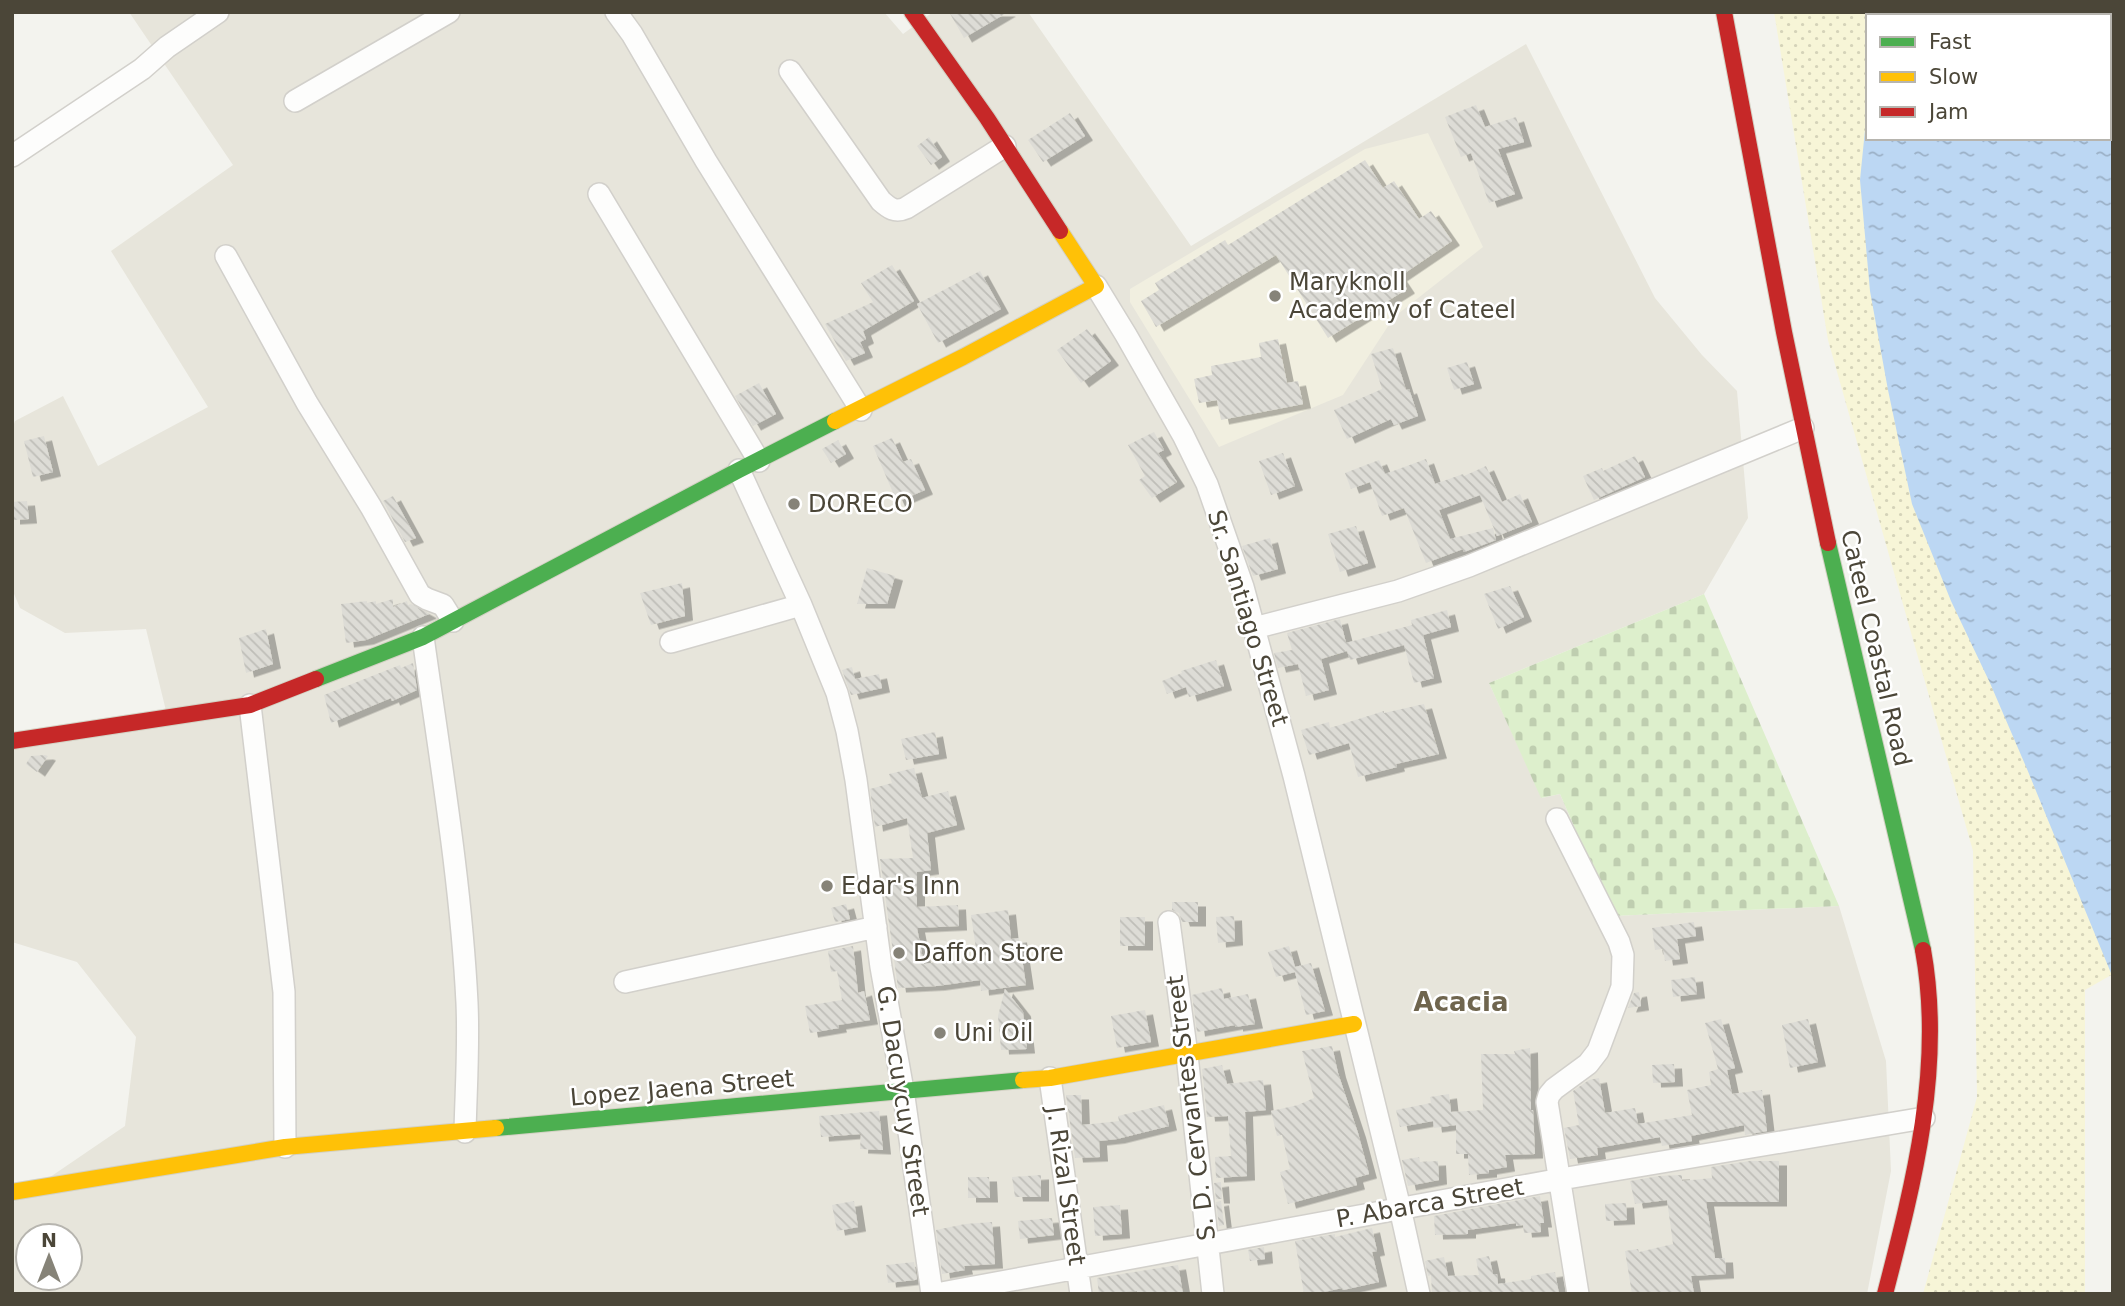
<svg xmlns="http://www.w3.org/2000/svg" width="2125" height="1306" viewBox="0 0 2125 1306" font-family="'DejaVu Sans',sans-serif">
<style>
.residential{fill:#e7e5db;fill-rule:evenodd}
.education{fill:#f1efe0}
.sand{fill:url(#sand-dots);fill-rule:evenodd}
.cemetery{fill:url(#cemetery-stones)}
.water{fill:url(#water-ripples)}
.building{fill:url(#building-back-hatch);filter:url(#shadow)}
.lines{fill:none;stroke-linecap:round;stroke-linejoin:round}
.street-casing{stroke:#d2d0cb;stroke-width:24}
.fast-casing{stroke:#d3d1c4;stroke-width:18}
.slow-casing{stroke:#d3d1c4;stroke-width:18}
.jam-casing{stroke:#d3d1c4;stroke-width:18}
.street{stroke:#fdfdfc;stroke-width:21}
.fast{stroke:#4caf50;stroke-width:16}
.slow{stroke:#ffc107;stroke-width:16}
.jam{stroke:#c62828;stroke-width:16}
.poi-dot{fill:#868378;stroke:#fff;stroke-width:2.5}
.labels{text-anchor:middle;stroke-width:5;stroke-linejoin:round;paint-order:stroke}
.poi-label{font-size:24px;fill:#4b4638;stroke:#fff;text-anchor:start}
.street-label{font-size:24px;fill:#4b4638;stroke:#fff}
.neighbourhood-label{font-size:26px;font-weight:bold;fill:#6f654e;stroke:#fff}
</style>
<defs>
<pattern id="sand-dots" width="8" height="8" patternUnits="userSpaceOnUse" patternTransform="scale(1.75)"><rect width="8" height="8" fill="#f7f5d7"/><path d="M2 2h.1M6 6h.1" fill="none" stroke="#d5d3b9" stroke-width="1.8" stroke-linecap="round"/></pattern>
<pattern id="cemetery-stones" width="16" height="16" patternUnits="userSpaceOnUse" patternTransform="scale(1.75)"><rect width="16" height="16" fill="#ddefcc"/><path d="M2 7V4a2 2 0 0 1 4 0v3zM10 15v-3a2 2 0 0 1 4 0v3z" fill="#bfceb0"/></pattern>
<pattern id="water-ripples" width="26" height="14" patternUnits="userSpaceOnUse" patternTransform="scale(1.75)"><rect width="26" height="14" fill="#bcd7f3"/><path d="M2 4q2-2 4 0t4 0M15 11q2-2 4 0t4 0" fill="none" stroke="#9bb0c6"/></pattern>
<pattern id="building-back-hatch" width="6" height="6" patternUnits="userSpaceOnUse" patternTransform="scale(1.75)"><rect width="6" height="6" fill="#dddcd6"/><path d="M-1 5l2 2M0 0l6 6M5-1l2 2" fill="none" stroke="#bfbeb8"/></pattern>
<filter id="shadow"><feDropShadow dx="8" dy="4.5" stdDeviation="0" flood-color="#0004"/></filter>
</defs>
<rect width="100%" height="100%" fill="#f3f3ee"/>
<path class="residential" d="M129,12H884L903,34L933,12H1028L1191,246L1526,44L1655,298L1702,355L1737,391L1748,518L1704,594L1489,683L1542,798L1560,794L1613,916L1839,906L1886,1061L1891,1171L1867,1294H12V1203L125,1126L136,1037L77,962L12,942V738L169,723L146,629L65,633L20,608L12,589V430L15,421L63,396L98,466L208,407L111,251L233,165ZM28,1236H70V1278H28Z"/>
<path class="education" d="M1428,133L1483,247L1394,317L1343,395L1219,447L1130,302V289L1365,149Z"/>
<path class="sand" d="M1774,12H2111L2113,974L2085,990V1294H1923L1977,1097L1973,851L1828,340ZM1868,16H2109V138H1868Z"/>
<path class="cemetery" d="M1704,594L1839,906L1613,916L1560,794L1541,798L1489,683Z"/>
<path class="water" d="M1883,12H2113V978L2027,769L1990,683L1951,601L1912,504L1888,390L1870,291L1860,180L1868,100V138H2109V16H1882Z"/>
<path class="building" d="M949,12H1008L964,38Z
M1476,105L1485,127L1516,117L1524,142L1498,149L1515,194L1489,203L1471,153L1461,157L1445,117Z
M1070,113L1085,136L1043,162L1028,140Z
M929,137L942,157L931,165L917,146Z
M1365,160L1383,188L1394,181L1419,219L1431,211L1452,241L1399,277L1407,289L1328,338L1276,255L1156,327L1141,301L1159,290L1155,283L1225,240L1228,245Z
M892,265L914,301L863,331L866,339L860,342L865,353L846,361L825,324L873,302L861,283Z
M980,271L1001,309L938,343L917,304Z
M1087,329L1111,361L1081,383L1057,350Z
M1278,339L1287,383L1298,381L1303,404L1221,420L1217,400L1199,403L1194,379L1212,375L1211,366L1261,357L1259,343Z
M1393,348L1406,390L1409,389L1418,416L1394,425L1391,419L1347,439L1334,410L1382,389L1371,354Z
M1467,362L1474,384L1454,390L1447,368Z
M759,383L776,414L753,426L735,396Z
M1154,432L1164,450L1158,453L1177,482L1152,498L1139,480L1145,476L1128,445Z
M44,436L53,472L33,477L24,441Z
M892,438L903,462L911,459L925,490L897,502L873,446Z
M838,440L846,454L831,463L822,449Z
M1283,453L1295,486L1271,495L1259,461Z
M1635,456L1645,477L1594,500L1583,476L1602,468L1603,471Z
M1426,459L1435,484L1463,474L1464,476L1486,466L1502,502L1520,494L1532,522L1497,536L1480,495L1439,510L1450,539L1493,528L1496,540L1464,552L1463,549L1426,563L1404,508L1382,516L1370,482L1351,489L1345,473L1379,460L1385,474Z
M393,496L416,538L405,542L383,501Z
M27,501L29,519L12,520V502Z
M1356,526L1368,563L1340,572L1328,534Z
M1270,538L1278,569L1253,576L1242,546Z
M867,568L895,576L887,604H857Z
M682,583L685,616L651,625L640,593Z
M1510,586L1524,617L1498,629L1484,594Z
M393,599V607L407,601L408,605L411,604L429,614L366,640L346,643L341,604L367,601V603L376,601V604Z
M1447,610L1451,627L1423,635L1434,678L1414,683L1404,645L1350,660L1347,651L1321,659L1329,690L1306,696L1298,664L1278,668L1274,653L1292,650L1287,633L1340,619L1346,643L1412,625L1411,620Z
M266,629L273,664L246,673L239,638Z
M1216,660L1224,686L1189,697L1186,687L1167,694L1162,681L1182,673L1181,671Z
M413,663L417,690L392,701L391,698L331,723L324,695L400,665L401,668Z
M852,667L855,679L879,674L882,688L851,695L842,670Z
M1424,704L1439,754L1396,764L1397,767L1358,777L1349,743L1309,755L1301,730L1329,722L1330,728L1384,711V713Z
M935,732L939,754L906,760L901,739Z
M45,755L48,756L37,772L26,764L31,756Z
M914,768L922,798L948,791L957,825L927,833L931,870L917,872V907L958,905L959,926L917,928L924,964L977,956L971,915L1008,910L1011,939L1019,938L1026,985L981,991L980,980L937,986L898,988L880,859L913,858L907,818L875,827L870,789L892,783L889,774Z
M1172,902H1198V922H1182L1179,913L1172,910Z
M846,904L850,919L835,922L831,908Z
M1234,916L1235,941L1218,943L1216,917Z
M1120,917H1145V946H1120Z
M1694,922L1696,936L1677,939L1680,959L1665,961L1663,949L1655,950L1652,928Z
M853,946L858,993L864,991L870,1020L838,1025L839,1028L810,1033L805,1006L842,1000L837,971L831,972L828,951Z
M1289,946L1295,967L1311,963L1325,1011L1306,1015L1295,972L1276,977L1268,952Z
M1695,977L1697,994L1673,997L1671,980Z
M1222,988L1224,999L1248,994L1255,1024L1235,1027V1025L1197,1032L1192,995Z
M1005,989L1023,1012L1027,1049L1001,1050L998,1016Z
M1639,992L1641,1006L1628,1008L1634,993Z
M1145,1010L1151,1042L1117,1048L1111,1016Z
M1721,1019L1735,1068L1727,1070L1732,1094L1762,1090L1767,1131L1745,1135L1744,1125L1691,1136L1692,1141L1662,1146L1660,1137L1597,1148L1598,1155L1570,1159L1564,1128L1579,1125L1573,1091L1589,1080L1599,1078L1605,1113L1635,1108L1638,1124L1692,1115L1687,1090L1711,1085L1709,1072L1718,1069L1705,1023Z
M1808,1019L1818,1062L1790,1068L1782,1025Z
M1332,1046L1338,1073L1358,1133L1369,1174L1355,1178L1357,1185L1288,1204L1280,1172L1290,1169L1282,1135L1277,1136L1271,1111L1298,1105L1314,1098L1302,1051Z
M1530,1048L1531,1110H1533L1535,1154L1505,1155L1507,1167L1489,1170V1173L1469,1175L1468,1154H1456V1125L1434,1128L1433,1121L1400,1127L1396,1110L1431,1103L1430,1097L1449,1094L1451,1112L1483,1110L1481,1054H1515L1514,1051Z
M1674,1064L1675,1082L1653,1083L1652,1065Z
M1222,1065L1227,1084L1263,1080L1266,1110L1245,1112L1247,1176L1216,1178L1215,1157L1231,1156L1228,1116L1207,1117L1202,1069Z
M1066,1095H1081L1082,1125L1119,1121L1118,1116L1164,1105L1169,1126L1117,1139L1099,1141L1100,1157L1075,1158Z
M879,1111L883,1150L860,1149L861,1134L821,1137L819,1116Z
M1419,1157L1420,1162L1438,1161L1439,1180L1408,1186L1402,1160Z
M1750,1161H1779V1202H1706L1715,1258H1725L1726,1274L1691,1276L1694,1294H1632L1625,1251L1638,1249L1639,1252L1673,1244L1667,1200L1635,1204L1630,1181L1659,1176L1682,1175V1181L1712,1178L1711,1167Z
M1041,1175V1197H1015L1012,1177Z
M968,1177H989L990,1198H968Z
M1221,1182L1222,1199H1216L1214,1183Z
M1540,1196L1544,1223H1540L1541,1232L1524,1233L1523,1225L1516,1226V1223L1468,1230V1234L1435,1235L1434,1216Z
M854,1201L858,1227L837,1231L832,1205Z
M1221,1201L1224,1225L1219,1226L1216,1202Z
M1626,1203L1627,1220L1606,1221L1605,1204Z
M1120,1205L1122,1234L1095,1236L1093,1207Z
M1052,1218L1054,1235L1020,1239L1018,1221Z
M992,1222L995,1264L964,1266L965,1270L942,1274L936,1230L965,1224Z
M1372,1228L1377,1251L1372,1252L1379,1282L1343,1290L1342,1288L1315,1294H1304L1295,1241L1335,1234V1237Z
M1264,1247L1265,1259L1250,1261L1248,1250Z
M1489,1256L1493,1274H1497L1498,1284L1531,1279V1276L1555,1272L1559,1294H1432L1431,1275L1428,1276L1425,1261L1444,1257L1448,1276L1479,1275L1476,1259Z
M914,1262L917,1279L915,1280L888,1283L886,1265Z
M1178,1265L1183,1294H1137V1291L1099,1294L1097,1278Z"/>
<g class="lines">
<defs>
<path id="street" d="M616,12L632,34L706,161L861,410
M790,71L881,201C889,208 895,213 906,208L1005,146
M295,101L449,12
M12,156L142,69L167,47L218,12
M599,194L759,461
M226,256L307,403L371,507L420,595L427,599L443,605L453,621
M1096,286L1126,335L1183,435L1207,484L1243,587L1294,776L1400,1208L1419,1294
M739,470L801,605L837,693L847,731L856,780L881,967L903,1090L932,1294
M1254,628L1398,591L1469,566L1803,428
M423,637C440,759 461,881 467,1003C469,1046 466,1089 465,1132
M671,642L801,605
M250,705L284,992L285,1147
M1557,819L1619,942L1623,955L1622,987L1598,1051L1588,1064L1554,1089L1549,1095L1547,1102L1578,1294
M1169,922L1187,1055L1213,1294
M625,982L876,927
M1050,1078L1081,1294
M936,1294L1561,1179L1924,1118"/>
<path id="fast" d="M1828,543L1923,950
M316,679L423,637L739,470L835,421
M496,1128L1023,1080"/>
<path id="slow" d="M835,421L963,357L1096,286L1060,231
M1023,1080L1050,1078L1354,1024
M12,1192L285,1147L496,1128"/>
<path id="jam" d="M912,12L987,118L1060,231
M1724,12L1784,332L1828,543
M12,741L250,705L316,679
M1885,1294C1914,1182 1944,1066 1923,950"/>
</defs>
<use href="#street" class="street-casing"/>
<use href="#fast" class="fast-casing"/>
<use href="#slow" class="slow-casing"/>
<use href="#jam" class="jam-casing"/>
<use href="#street" class="street"/>
<use href="#fast" class="fast"/>
<use href="#slow" class="slow"/>
<use href="#jam" class="jam"/>
</g>
<g class="poi-dot">
<circle cx="1275" cy="296" r="7"/>
<circle cx="794" cy="504" r="7"/>
<circle cx="827" cy="886" r="7"/>
<circle cx="899" cy="953" r="7"/>
<circle cx="940" cy="1033" r="7"/>
</g>
<g class="labels">
<g class="poi-label">
<text x="1289" y="290">Maryknoll<tspan x="1289" dy="28">Academy of Cateel</tspan></text>
<text x="808" y="512">DORECO</text>
<text x="841" y="894">Edar's Inn</text>
<text x="913" y="961">Daffon Store</text>
<text x="954" y="1041">Uni Oil</text>
</g>
<g class="street-label">
<text transform="translate(1248 618) rotate(73)" y="8">Sr. Santiago Street</text>
<text transform="translate(1876 648) rotate(77)" y="8">Cateel Coastal Road</text>
<text transform="translate(682 1088) rotate(-5)" y="8">Lopez Jaena Street</text>
<text transform="translate(903 1101) rotate(81)" y="8">G. Dacuycuy Street</text>
<text transform="translate(1191 1108) rotate(-97)" y="8">S. D. Cervantes Street</text>
<text transform="translate(1066 1186) rotate(82)" y="8">J. Rizal Street</text>
<text transform="translate(1430 1203) rotate(-10)" y="8">P. Abarca Street</text>
</g>
<g class="neighbourhood-label">
<text x="1461" y="1011">Acacia</text>
</g>
</g>
<rect width="2125" height="1306" fill="none" stroke="#4b4638" stroke-width="28"/>
<rect x="1866" y="14" width="245" height="126" fill="#ffffff" stroke="#b7b5af" stroke-width="2"/>
<rect x="1880" y="37" width="35" height="10" fill="#4caf50" stroke="#b7b5af" stroke-width="2"/>
<text x="1929" y="49" font-size="21" fill="#4b4638">Fast</text>
<rect x="1880" y="72" width="35" height="10" fill="#ffc107" stroke="#b7b5af" stroke-width="2"/>
<text x="1929" y="84" font-size="21" fill="#4b4638">Slow</text>
<rect x="1880" y="107" width="35" height="10" fill="#c62828" stroke="#b7b5af" stroke-width="2"/>
<text x="1929" y="119" font-size="21" fill="#4b4638">Jam</text>
<g transform="translate(49 1257)"><circle r="33" fill="#ffffff" stroke="#b7b5af" stroke-width="2"/>
<path d="M0-5L12 26L0 18L-12 26Z" fill="#868378"/>
<text y="-10" font-size="19" font-weight="bold" text-anchor="middle" fill="#4b4638">N</text>
</g>
</svg>
